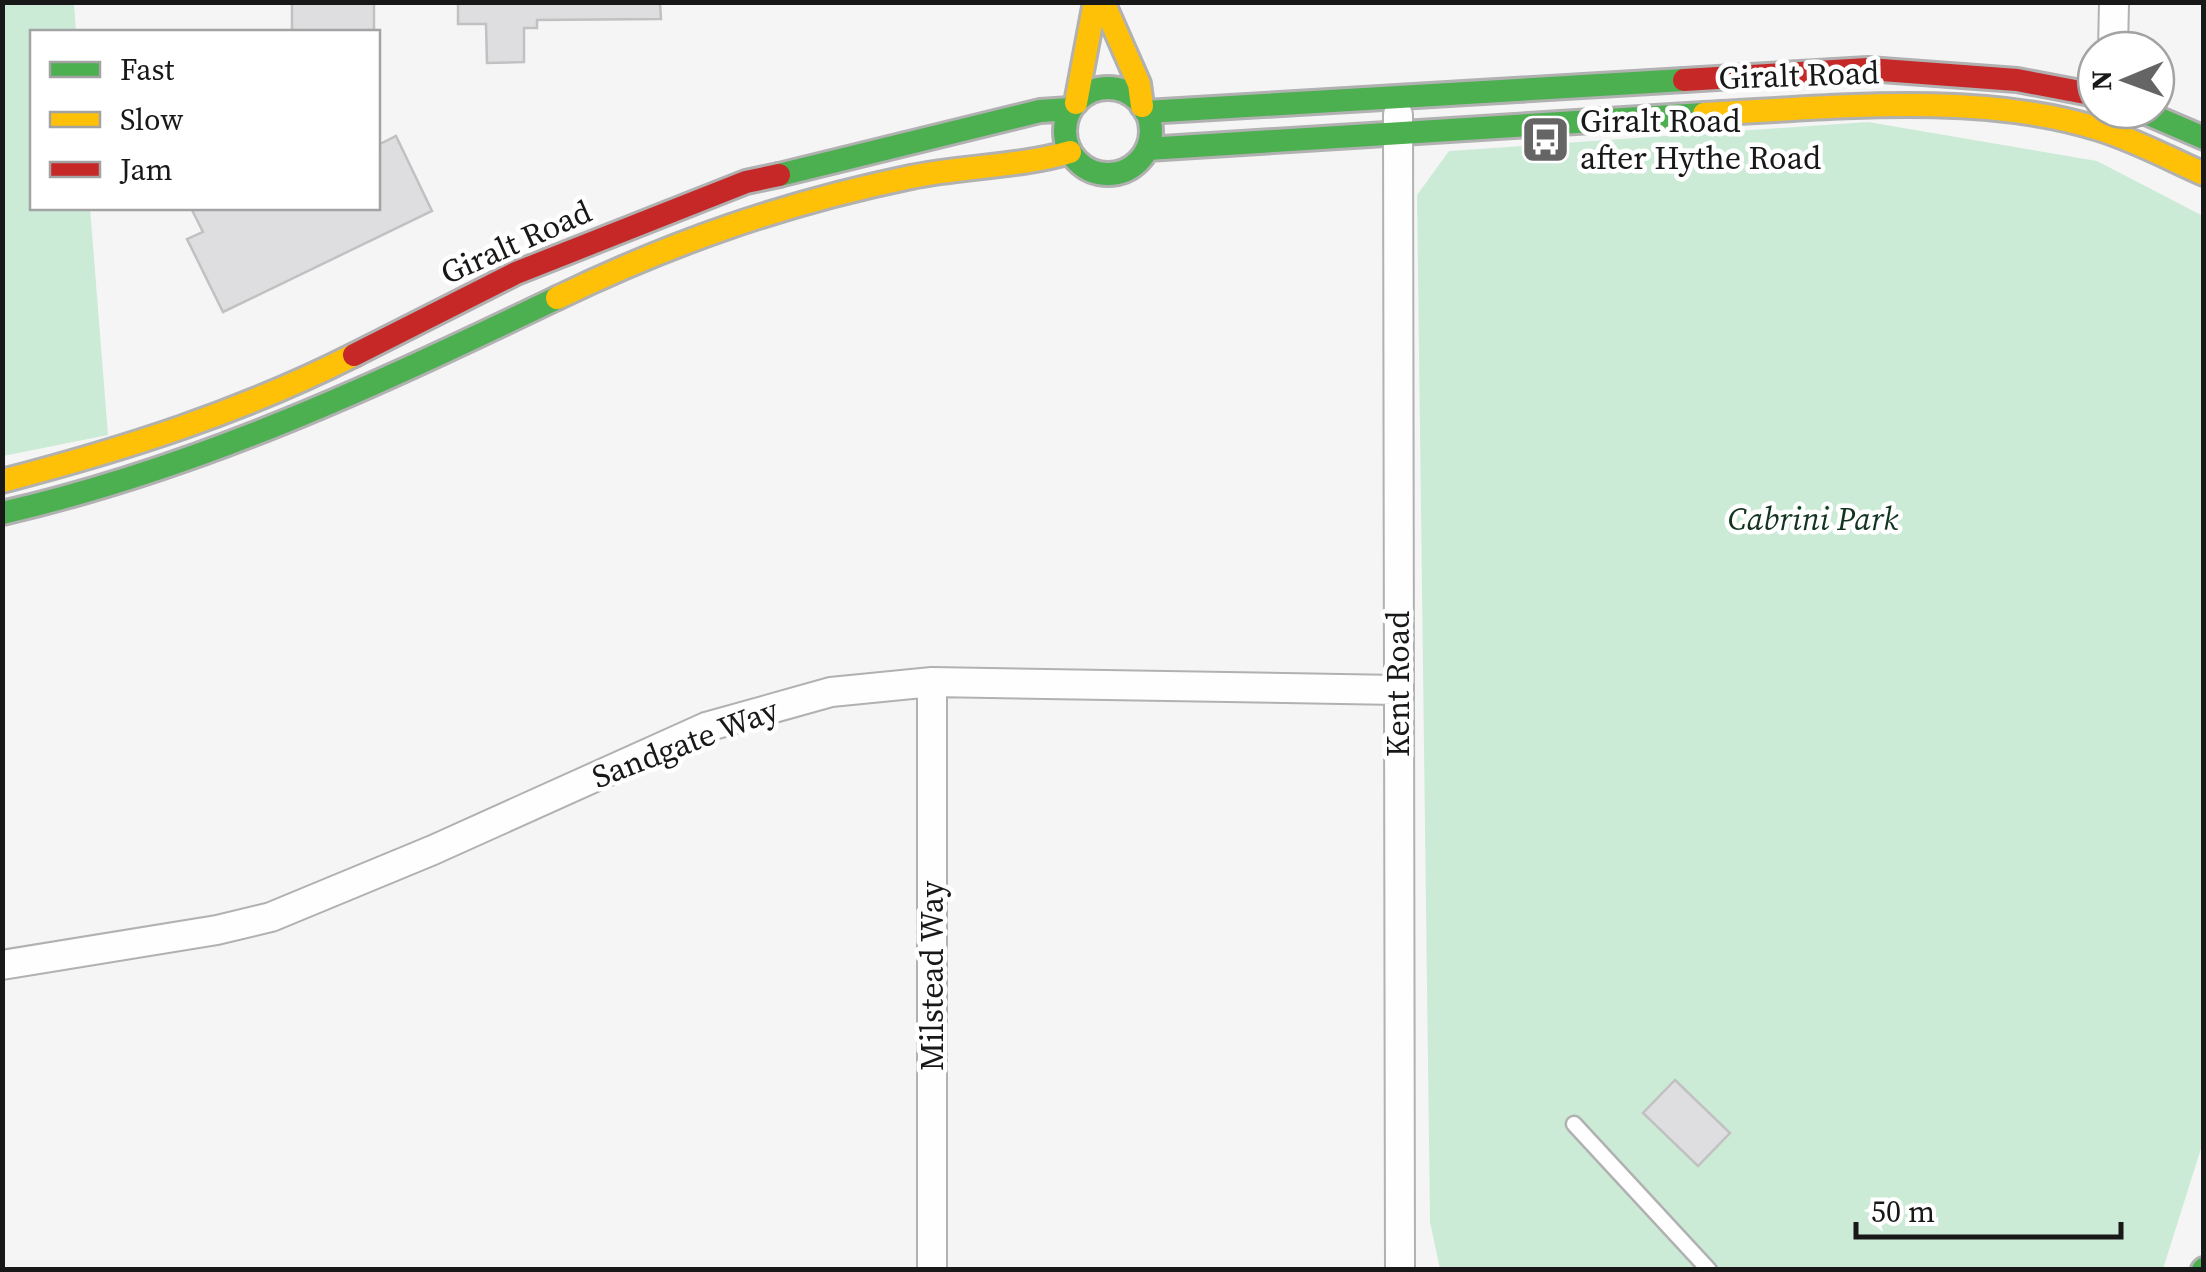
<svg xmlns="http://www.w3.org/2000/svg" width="2206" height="1272" viewBox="0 0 2206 1272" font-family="'Source Serif 4',serif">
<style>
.green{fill:#cbebd6}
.building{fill:#dedee0;stroke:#c1c1c2;stroke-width:2.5}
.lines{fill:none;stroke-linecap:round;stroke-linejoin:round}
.lane-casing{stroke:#b1b1b2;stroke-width:19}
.street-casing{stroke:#b1b1b2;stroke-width:32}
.fast-casing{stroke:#b1b1b2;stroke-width:28}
.slow-casing{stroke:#b1b1b2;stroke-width:28}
.jam-casing{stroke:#b1b1b2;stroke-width:28}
.lane{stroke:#fefefe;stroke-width:14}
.street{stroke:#fefefe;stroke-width:28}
.fast{stroke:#4caf50;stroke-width:22}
.slow{stroke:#ffc107;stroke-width:22}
.jam{stroke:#c62828;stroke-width:22}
.labels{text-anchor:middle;stroke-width:9;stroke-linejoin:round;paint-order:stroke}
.street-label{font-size:32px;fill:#191819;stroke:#fff}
.poi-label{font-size:32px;fill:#191819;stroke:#fff;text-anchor:start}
.park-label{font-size:32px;font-style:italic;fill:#123320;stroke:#fff}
</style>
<rect width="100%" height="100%" fill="#f5f5f6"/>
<path class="green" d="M3,3H74L76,32H32V208H90L108,435L3,456Z
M1868,122L2097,161L2203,216L2204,1139L2163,1269H1440L1430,1222L1417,195L1449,151Z"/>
<path class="building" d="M292,2H374V32H292Z
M458,2H660L661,19L537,20V28H524V62L487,63L486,24H458Z
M396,136L432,211L223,312L187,239L203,232L191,208H378V145Z
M1675,1080L1730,1133L1698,1166L1643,1113Z"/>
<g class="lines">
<defs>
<path id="lane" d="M1574,1124L1709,1270"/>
<path id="street" d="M2113,50L2114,2
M1398,115L1400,1270
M932,682V1270
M2,965L217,930L271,917L433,850L706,727L831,692L932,682L1398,690"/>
<path id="fast" d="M1065 131a43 43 0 1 1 86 0a43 43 0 1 1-86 0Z
M2139,110L2204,138
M1146,112L1684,80
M1147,149L1704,114
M779,175L1040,111L1071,109
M2,513C199,468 376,385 557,298
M2203,1270L2204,1269"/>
<path id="slow" d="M1103,2L1139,84L1142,106
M1076,103L1095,2
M1704,114C1828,108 1980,91 2099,129C2135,140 2170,159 2204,174
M557,298C673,242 785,203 911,177C964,166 1019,167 1070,152
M2,481C125,449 241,412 354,355"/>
<path id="jam" d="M1684,80L1868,69L2017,80L2096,95
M354,355L516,273L746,182L779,175"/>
</defs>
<use href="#lane" class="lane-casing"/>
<use href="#street" class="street-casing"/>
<use href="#fast" class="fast-casing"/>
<use href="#slow" class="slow-casing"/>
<use href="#jam" class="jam-casing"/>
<use href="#lane" class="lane"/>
<use href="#street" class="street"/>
<use href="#fast" class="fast"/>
<use href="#slow" class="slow"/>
<use href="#jam" class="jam"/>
</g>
<defs>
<symbol id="bus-square" viewBox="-11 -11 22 22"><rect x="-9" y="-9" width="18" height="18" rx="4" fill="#666566" stroke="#fff"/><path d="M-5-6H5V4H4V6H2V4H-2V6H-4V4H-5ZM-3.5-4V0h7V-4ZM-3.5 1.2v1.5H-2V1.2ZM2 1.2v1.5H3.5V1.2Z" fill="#fff"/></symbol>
</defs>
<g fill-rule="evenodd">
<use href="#bus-square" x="1518" y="112" width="55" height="55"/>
</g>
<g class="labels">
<g class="street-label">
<text transform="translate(1799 75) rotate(-2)" y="11">Giralt Road</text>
<text transform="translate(516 242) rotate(-24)" y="11">Giralt Road</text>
<text transform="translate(1398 684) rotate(-90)" y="11">Kent Road</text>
<text transform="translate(685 743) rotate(-21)" y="11">Sandgate Way</text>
<text transform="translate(932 976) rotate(-90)" y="11">Milstead Way</text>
</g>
<g class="poi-label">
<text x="1580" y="132">Giralt Road<tspan x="1580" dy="37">after Hythe Road</tspan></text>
</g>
<g class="park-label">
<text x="1813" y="530">Cabrini Park</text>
</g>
</g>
<rect width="2206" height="1272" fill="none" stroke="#191819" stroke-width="10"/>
<rect x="30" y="30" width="350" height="180" fill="#ffffff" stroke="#a3a3a3" stroke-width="2.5"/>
<rect x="50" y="62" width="50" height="15" fill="#4caf50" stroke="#a3a3a3" stroke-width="2.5"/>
<text x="120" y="80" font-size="30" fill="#191819">Fast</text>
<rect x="50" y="112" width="50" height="15" fill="#ffc107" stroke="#a3a3a3" stroke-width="2.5"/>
<text x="120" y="130" font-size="30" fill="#191819">Slow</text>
<rect x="50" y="162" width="50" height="15" fill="#c62828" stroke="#a3a3a3" stroke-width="2.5"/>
<text x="120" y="180" font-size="30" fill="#191819">Jam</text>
<g transform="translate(2126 80) rotate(269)"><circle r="48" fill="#ffffff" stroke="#a3a3a3" stroke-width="2.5"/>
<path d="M0-8L18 38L0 25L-18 38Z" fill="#666566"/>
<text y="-15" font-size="28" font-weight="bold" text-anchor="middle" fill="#191819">N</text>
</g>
<path d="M1856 1222v15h265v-15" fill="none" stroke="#191819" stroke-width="5"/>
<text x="1871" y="1222" font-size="30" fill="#191819" stroke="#ffffff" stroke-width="8" paint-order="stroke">50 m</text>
</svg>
